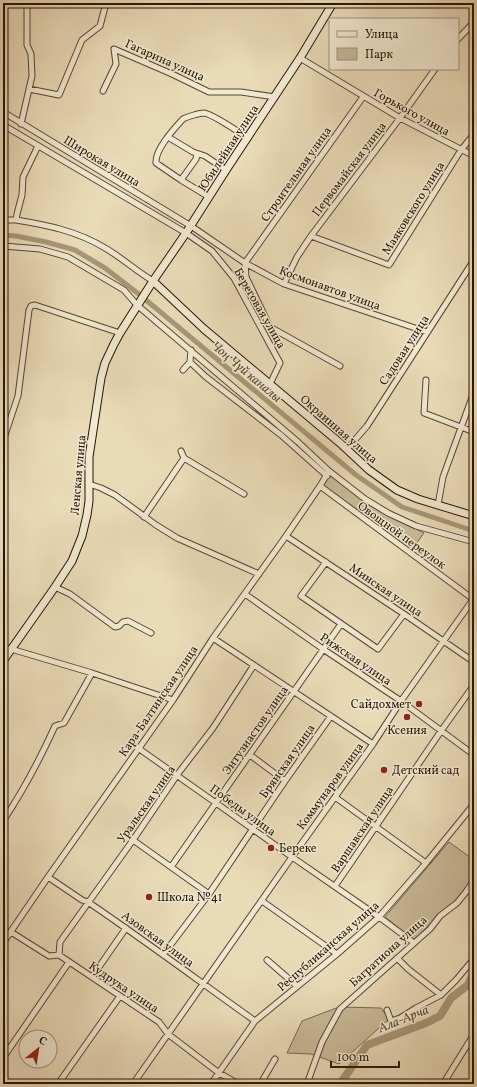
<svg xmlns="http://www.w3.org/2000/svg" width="477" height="1087" viewBox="0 0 477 1087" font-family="Vollkorn,serif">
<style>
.green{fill:#c9b999;stroke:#78664e}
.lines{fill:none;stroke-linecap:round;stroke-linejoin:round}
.canal{stroke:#a8977a;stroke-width:5}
.river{stroke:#a8977a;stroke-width:8}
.street-casing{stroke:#584630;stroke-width:7}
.secondary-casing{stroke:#281403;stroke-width:9}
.street{stroke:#f1e8d1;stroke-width:5}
.secondary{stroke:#f1e8d1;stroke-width:7}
.poi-dot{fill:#8f2418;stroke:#f1e8d1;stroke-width:1.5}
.labels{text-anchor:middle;stroke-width:3;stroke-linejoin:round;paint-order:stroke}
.street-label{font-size:12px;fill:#281403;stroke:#f1e8d1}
.poi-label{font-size:12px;fill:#281403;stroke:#f1e8d1;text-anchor:start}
.water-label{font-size:13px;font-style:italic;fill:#5b4833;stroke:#f1e8d1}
</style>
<rect width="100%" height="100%" fill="#eadbb8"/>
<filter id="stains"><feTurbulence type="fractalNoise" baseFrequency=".005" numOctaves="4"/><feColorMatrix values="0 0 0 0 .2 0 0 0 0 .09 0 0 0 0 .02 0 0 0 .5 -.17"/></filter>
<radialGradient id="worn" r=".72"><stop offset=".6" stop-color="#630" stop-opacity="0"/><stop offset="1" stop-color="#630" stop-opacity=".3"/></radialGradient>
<path class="green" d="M330,475L388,515L424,533L411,551L323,486Z
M449,842L474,860V877L462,895L442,912L414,940L385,917Z
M339,1007L381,1008L389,1019L339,1064L311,1054L287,1053L302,1021Z"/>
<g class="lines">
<path class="canal" d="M3,235L16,236L46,242L75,250L105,268L140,295L356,475L402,507L474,531"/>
<path class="river" d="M340,1084L367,1045L426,1023L440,1016L451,998L468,985L474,972"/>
<defs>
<path id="street" d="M458,39L474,22
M300,58L400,118L474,156
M29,89L59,95L82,40L100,26L106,3
M103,91L116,64L114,49L172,74L209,92H241L275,97
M3,112L191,226L245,263L284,284L427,332
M21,124L32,76L31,54L27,45V3
M3,125L186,233L212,251L234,278L280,363L270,384
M168,137L193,152L205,156L226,170
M181,180L196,159L197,154
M209,197L181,180L156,163C155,149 174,129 183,119C186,117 200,113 204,113C212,114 239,132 248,138
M3,220H16L17,214L22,195L23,177L38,146
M16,220C47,225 77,231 105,248C121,257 136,271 153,281
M311,236L389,265L461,150L474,134
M3,246L40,249L68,257L124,290L137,305L298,442L329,471L365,499L388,513L416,526L474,542
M284,284L297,257L311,236L400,118L435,69
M190,362L206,377L281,435L327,476
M340,366L270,327L246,277L245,263L363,97
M183,370L190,362L191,350
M426,380L424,413L474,432
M3,441L18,396L29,310L31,306L35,305L120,333
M347,449L367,426L474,260
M181,451L184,458L244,494
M89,484L101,488L115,495L156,525L177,538L259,574
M320,486L473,599
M438,505L443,477L474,392
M144,517L184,458
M286,536L404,614L474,662
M326,562L301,596L378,649L404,614
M55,587L70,594L115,627L119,626L123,622L128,621L151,633
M245,594L323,649L401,701L474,755
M213,638L373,744
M3,649H11L92,673L173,700
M138,748L216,803L292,857L379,917L414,943
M250,755L285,781
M335,797L426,863
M3,821C23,791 40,759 55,726L64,723L92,673
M133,840L209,894
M171,867L341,624
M48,877L82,900L88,902C144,940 199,981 255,1021
M335,886L441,731L474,685
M262,901L337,954
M11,932L49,956L59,955L159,1022L168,1034L219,1073L239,1084
M3,943L48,877L173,700L213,638L286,536L320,486L329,471
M59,955L60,942L133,840L177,775L213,728L254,665
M163,955L209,894L285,781L331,716
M397,958L408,969L441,995
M267,960L297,986
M92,977L126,928
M387,1010L391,1021L400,1018L416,1008L441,995L456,980L472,961
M468,1044L474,1048
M3,1058L69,962
M58,1084L120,996
M133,1084L292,857L373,744L401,701L474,598
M211,1084L255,1021L337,954L379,917L426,863L474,804
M257,1084L261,1083L275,1059
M307,1084L322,1042L340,1009L430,929L440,916L457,903L466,892L474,880
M443,1084L474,1034"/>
<path id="secondary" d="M153,281L204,329L340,443L369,470L397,490L418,499L474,516
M3,661L55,587L72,561L82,536L87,515L89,501V457L101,378L105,363L114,344L120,333L153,281L186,233L226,170L300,58L333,3"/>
</defs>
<use href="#street" class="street-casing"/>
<use href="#secondary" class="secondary-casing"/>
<use href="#street" class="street"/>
<use href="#secondary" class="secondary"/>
</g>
<g class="poi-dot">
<circle cx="419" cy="704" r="4"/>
<circle cx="407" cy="717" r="4"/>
<circle cx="384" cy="770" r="4"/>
<circle cx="271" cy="848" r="4"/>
<circle cx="149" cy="897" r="4"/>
</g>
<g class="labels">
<g class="street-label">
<text transform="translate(165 60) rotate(24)" y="4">Гагарина улица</text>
<text transform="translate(412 112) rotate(29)" y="4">Горького улица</text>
<text transform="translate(228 148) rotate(-57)" y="4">Юбилейная улица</text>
<text transform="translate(102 161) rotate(31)" y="4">Широкая улица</text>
<text transform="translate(349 169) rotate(-53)" y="4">Первомайская улица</text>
<text transform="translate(296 174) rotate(-55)" y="4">Строительная улица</text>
<text transform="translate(413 208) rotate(-58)" y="4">Маяковского улица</text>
<text transform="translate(330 288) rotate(20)" y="4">Космонавтов улица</text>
<text transform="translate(260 308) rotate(60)" y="4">Береговая улица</text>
<text transform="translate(404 350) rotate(-57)" y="4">Садовая улица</text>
<text transform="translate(339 429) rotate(41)" y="4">Окраинная улица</text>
<text transform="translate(78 475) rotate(-85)" y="4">Ленская улица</text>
<text transform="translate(402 535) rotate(36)" y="4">Овощной переулок</text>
<text transform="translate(386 590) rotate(34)" y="4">Минская улица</text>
<text transform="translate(356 659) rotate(34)" y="4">Рижская улица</text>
<text transform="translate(158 701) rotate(-56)" y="4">Кара-Балтинская улица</text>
<text transform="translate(255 730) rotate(-55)" y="4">Энтузиастов улица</text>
<text transform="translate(287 761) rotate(-55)" y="4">Брянская улица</text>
<text transform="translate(330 786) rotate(-54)" y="4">Коммунаров улица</text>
<text transform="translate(146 804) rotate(-55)" y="4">Уральская улица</text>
<text transform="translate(243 810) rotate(36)" y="4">Победы улица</text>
<text transform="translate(362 829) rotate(-56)" y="4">Варшавская улица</text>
<text transform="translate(158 939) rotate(36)" y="4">Азовская улица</text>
<text transform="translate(328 946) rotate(-41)" y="4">Республиканская улица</text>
<text transform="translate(388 951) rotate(-42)" y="4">Багратиона улица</text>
<text transform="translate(124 987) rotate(34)" y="4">Кудрука улица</text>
</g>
<g class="poi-label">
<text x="411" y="708" text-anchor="end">Сайдохмет</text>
<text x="407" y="734" text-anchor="middle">Ксения</text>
<text x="392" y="774">Детский сад</text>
<text x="279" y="852">Береке</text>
<text x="157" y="901">Школа №41</text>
</g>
<g class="water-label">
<text transform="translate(247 371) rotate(40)" y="5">Чоң Чүй каналы</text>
<text transform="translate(403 1018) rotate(-22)" y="5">Ала-Арча</text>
</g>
</g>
<rect width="477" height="1087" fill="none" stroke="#eadbb8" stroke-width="16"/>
<rect x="4" y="4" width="469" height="1079" fill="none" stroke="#281403" stroke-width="2"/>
<rect x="8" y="8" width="461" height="1071" fill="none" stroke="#281403"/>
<rect x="329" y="18" width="130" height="52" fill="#f1e8d1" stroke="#a1937f"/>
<rect x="337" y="31" width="20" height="6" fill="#f1e8d1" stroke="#a1937f"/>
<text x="365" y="38" font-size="12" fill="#281403">Улица</text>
<rect x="337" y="48" width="20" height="12" fill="#c9b999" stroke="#a1937f"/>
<text x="365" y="58" font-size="12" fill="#281403">Парк</text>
<g transform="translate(38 1049) rotate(30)"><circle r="19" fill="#f1e8d1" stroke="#a1937f"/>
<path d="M0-3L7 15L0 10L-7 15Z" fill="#8f2418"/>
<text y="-6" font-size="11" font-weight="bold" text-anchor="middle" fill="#281403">С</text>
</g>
<path d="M331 1061v6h68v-6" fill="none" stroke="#281403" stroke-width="2"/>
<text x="337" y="1061" font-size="12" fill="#281403" stroke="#f1e8d1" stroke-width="3" paint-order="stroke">100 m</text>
<rect width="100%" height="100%" filter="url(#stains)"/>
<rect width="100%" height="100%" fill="url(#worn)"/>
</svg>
